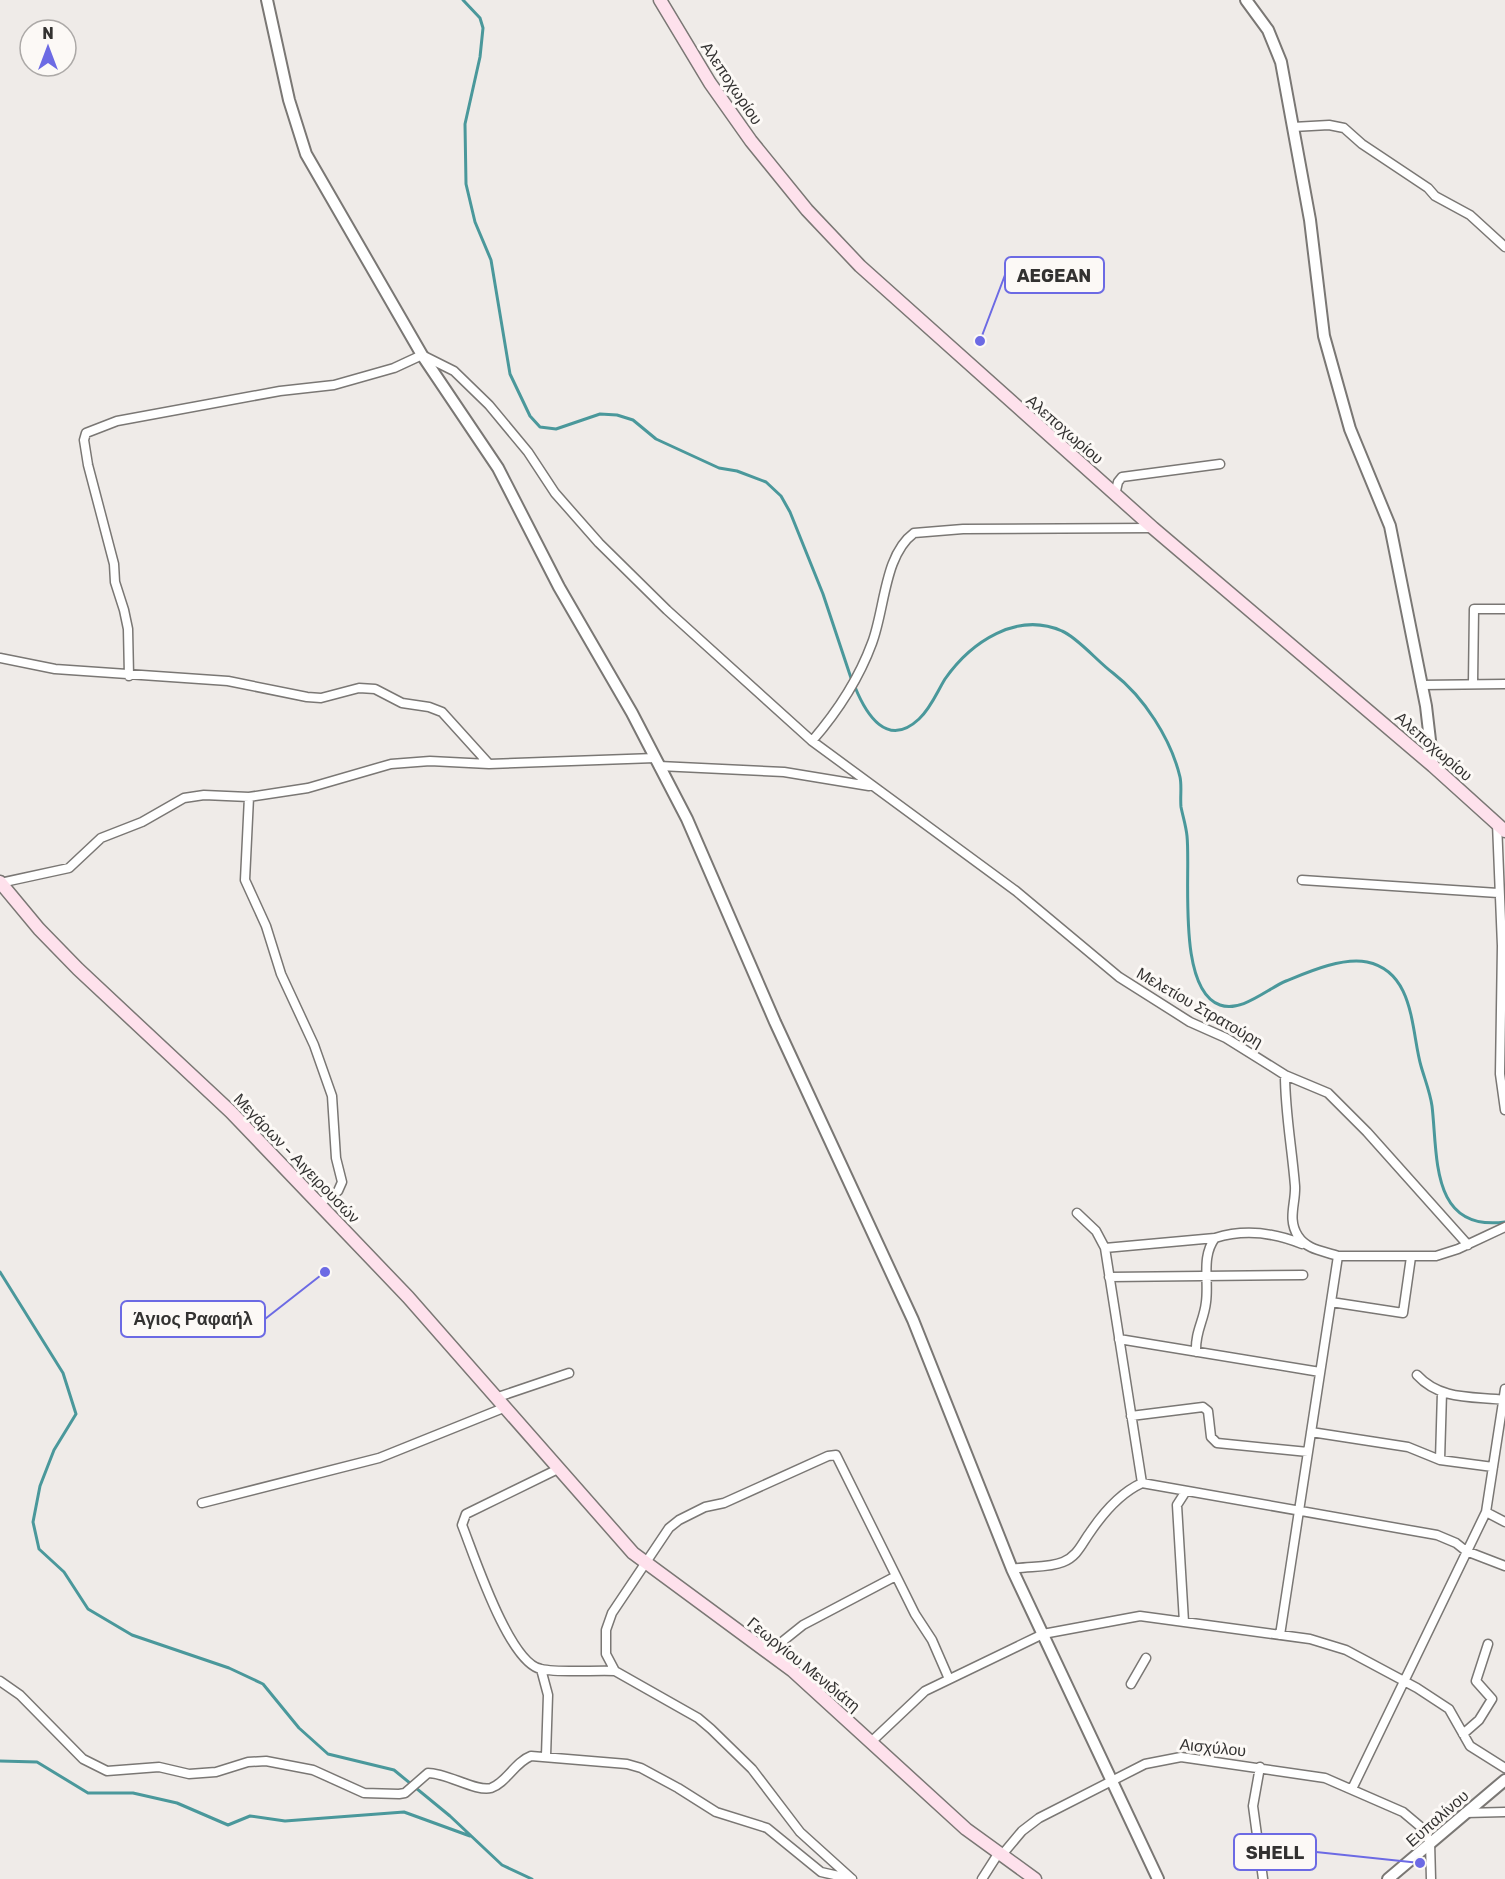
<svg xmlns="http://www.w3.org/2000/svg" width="1505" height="1879" viewBox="0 0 1505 1879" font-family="Rubik,sans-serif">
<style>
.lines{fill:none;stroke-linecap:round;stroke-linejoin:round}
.stream{stroke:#4a989b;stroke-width:3}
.minor-casing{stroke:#7a7774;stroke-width:11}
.tertiary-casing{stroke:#7a7774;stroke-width:14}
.secondary-casing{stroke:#7a7774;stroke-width:15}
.minor{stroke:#fff;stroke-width:8}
.tertiary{stroke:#fff;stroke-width:10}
.secondary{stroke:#fee1ec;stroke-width:12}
.labels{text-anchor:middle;stroke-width:6;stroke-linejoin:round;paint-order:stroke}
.street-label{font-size:16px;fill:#333231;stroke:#fcf9f6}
.leader{fill:none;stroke:#6c6ae4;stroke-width:2}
.callout-dot{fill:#6c6ae4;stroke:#fcf9f6;stroke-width:2}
.callout{fill:#fcf9f6;stroke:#6c6ae4;stroke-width:2}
.callout-label{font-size:18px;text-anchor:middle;font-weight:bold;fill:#333231}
</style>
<rect width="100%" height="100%" fill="#efebe8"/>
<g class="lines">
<path class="stream" d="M463,0L480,18L483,28L480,57L465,124L466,184L475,222L491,260L510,374L530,416L540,427L556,429L600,414L617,415L633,420L656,439L719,468L737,471L766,482L781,496L790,512L823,594L852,681
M855,687C866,714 887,749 919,719C931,708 937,692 945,679C971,642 1017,611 1062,631C1077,637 1098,662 1113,673C1144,697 1171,739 1180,777C1182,786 1180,797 1181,807C1183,817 1186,826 1187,836C1191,873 1176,989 1220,1005C1241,1013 1267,989 1286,981C1308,972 1342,957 1367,962C1415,972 1411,1031 1421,1066C1425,1080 1430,1092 1432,1106C1438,1156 1430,1232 1505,1222
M0,1272L63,1373L76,1414L54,1450L40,1486L33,1522L39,1549L64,1572L88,1609L132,1635L229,1668L263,1684L299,1728L328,1754L394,1770L450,1816L502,1865L532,1879
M0,1761L37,1762L88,1793H133L177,1803L228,1825L250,1816L285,1821L404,1812L470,1836"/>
<defs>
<path id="minor" d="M1293,127L1329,125L1344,128L1362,144L1428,188L1435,196L1470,215L1505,247
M1115,495L1118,482L1122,477L1220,464
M0,658L55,669L228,681L307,697L321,698L359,688L375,689L402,703L429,707L442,712L489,764L655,758
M129,676L128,629L124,610L115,582L114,564L88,465L84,440L86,433L117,421L280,391L334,385L394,368L422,355L454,371L489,405L528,452L555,493L599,543L667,610L812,741L1016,891L1119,977L1190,1022L1226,1038L1285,1075L1328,1093L1367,1132L1468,1245
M1473,683L1474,609H1505
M1421,685L1505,684
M812,741C838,711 858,681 872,643C885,609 884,555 914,533L963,529L1153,528
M659,766L784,772L869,786
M1497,823L1502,946L1500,1074L1505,1110
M1302,880L1498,893
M0,883L69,868L101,838L142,822L184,798L204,795L249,797
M318,1204L338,1191L342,1182L336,1158L332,1096L314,1045L281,974L266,926L245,880L249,797L308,788L391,764L430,761L489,764
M1077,1213L1096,1231L1105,1248L1142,1483
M1105,1248L1215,1238
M1338,1256H1436L1458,1249L1505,1227
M1109,1277L1303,1275
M1331,1302L1403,1313L1411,1257
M1119,1339L1320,1372
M1196,1352C1195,1331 1204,1321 1206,1302C1209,1280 1201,1257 1215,1238C1244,1229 1275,1233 1302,1244
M1417,1375C1441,1401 1473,1396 1505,1400
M498,1397L569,1373
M1131,1416L1203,1407L1208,1411L1211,1437L1217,1443L1308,1452
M1311,1432L1408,1447L1440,1460L1493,1467
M1440,1460L1442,1392
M558,1469L466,1514L462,1525C474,1555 509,1663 541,1669C557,1673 596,1670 615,1671
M202,1503L379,1458L506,1407
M1486,1512L1505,1522
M1012,1569C1028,1566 1049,1568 1063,1562C1078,1556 1082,1543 1091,1531C1104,1512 1120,1493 1142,1483L1437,1535L1456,1543L1466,1551L1505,1566
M1184,1622L1177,1505L1186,1491
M1280,1635L1338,1256C1324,1251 1307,1250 1298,1236C1287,1219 1296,1203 1295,1186C1292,1148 1285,1112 1285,1075
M768,1653L803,1625L896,1576
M541,1669L548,1695L546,1756
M0,1681L20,1695L83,1759L107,1771L159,1767L189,1774L216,1772L248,1762L266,1761L313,1770L364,1793L399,1794L405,1793L428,1773C447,1773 476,1792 491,1788C506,1783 515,1762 531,1756L627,1764L641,1768L678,1788L716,1812L767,1828L821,1872L852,1879
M1131,1684L1146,1658
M1463,1734L1479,1720L1492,1699L1476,1681L1488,1644
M871,1742L925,1691L1043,1634L1140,1616L1310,1639L1346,1650L1417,1688L1449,1709L1470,1746L1505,1768
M1260,1767L1253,1806L1263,1879
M1352,1789L1486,1512L1505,1389
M1465,1813L1505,1812
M1001,1856L1022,1831L1039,1818L1145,1764L1181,1757L1325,1778L1403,1812L1422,1828L1430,1842L1431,1879
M852,1879L800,1832L752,1769L711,1729L698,1718L615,1671L606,1654V1630L612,1613L669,1528L679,1520L705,1507L724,1503L828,1456L836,1455L915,1614L932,1640L949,1679
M982,1879L998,1854"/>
<path id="tertiary" d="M267,0L289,100L306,154L422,355L498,468L559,587L632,713L687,819L775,1022L913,1320L1012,1569L1158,1879
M1246,0L1268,30L1281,62L1310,220L1324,336L1350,429L1390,526L1426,706L1433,766
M1388,1879L1505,1780"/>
<path id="secondary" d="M660,0L710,83L751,141L807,210L860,266L1153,528L1433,766L1505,831
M0,882L39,929L78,969L231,1112L408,1297L633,1553L793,1671L966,1829L1035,1879"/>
</defs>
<use href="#minor" class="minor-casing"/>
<use href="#tertiary" class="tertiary-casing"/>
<use href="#secondary" class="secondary-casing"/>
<use href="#minor" class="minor"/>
<use href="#tertiary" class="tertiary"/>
<use href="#secondary" class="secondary"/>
</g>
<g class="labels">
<g class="street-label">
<text transform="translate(732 83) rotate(56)" y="6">Αλεποχωρίου</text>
<text transform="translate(1065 429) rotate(41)" y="6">Αλεποχωρίου</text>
<text transform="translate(1434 746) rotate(41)" y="6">Αλεποχωρίου</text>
<text transform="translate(1200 1007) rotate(30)" y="6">Μελετίου Στρατούρη</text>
<text transform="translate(297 1158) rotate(46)" y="6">Μεγάρων - Αιγειρουσών</text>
<text transform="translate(804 1664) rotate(39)" y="6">Γεωργίου Μενιδιάτη</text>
<text transform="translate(1213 1747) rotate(6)" y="6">Αισχύλου</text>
<text transform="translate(1437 1818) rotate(-41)" y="6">Ευπαλίνου</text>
</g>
</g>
<path class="leader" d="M980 341L1005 275M325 1272L265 1319M1420 1863L1316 1852"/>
<g class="callout-dot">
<circle cx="980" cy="341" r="6"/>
<circle cx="325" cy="1272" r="6"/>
<circle cx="1420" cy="1863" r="6"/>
</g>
<g class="callout">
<rect x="1005" y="257" width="99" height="36" rx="6"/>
<rect x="121" y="1301" width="144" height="36" rx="6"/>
<rect x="1234" y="1834" width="82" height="36" rx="6"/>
</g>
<g class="callout-label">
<text x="1054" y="282">AEGEAN</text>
<text x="193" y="1325">Άγιος Ραφαήλ</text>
<text x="1275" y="1859">SHELL</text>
</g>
<g transform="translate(48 48)"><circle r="28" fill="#fcf9f6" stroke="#aca9a7" stroke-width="1.5"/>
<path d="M0-4.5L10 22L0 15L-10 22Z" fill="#6c6ae4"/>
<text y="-9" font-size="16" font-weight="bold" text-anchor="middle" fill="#333231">N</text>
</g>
</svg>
